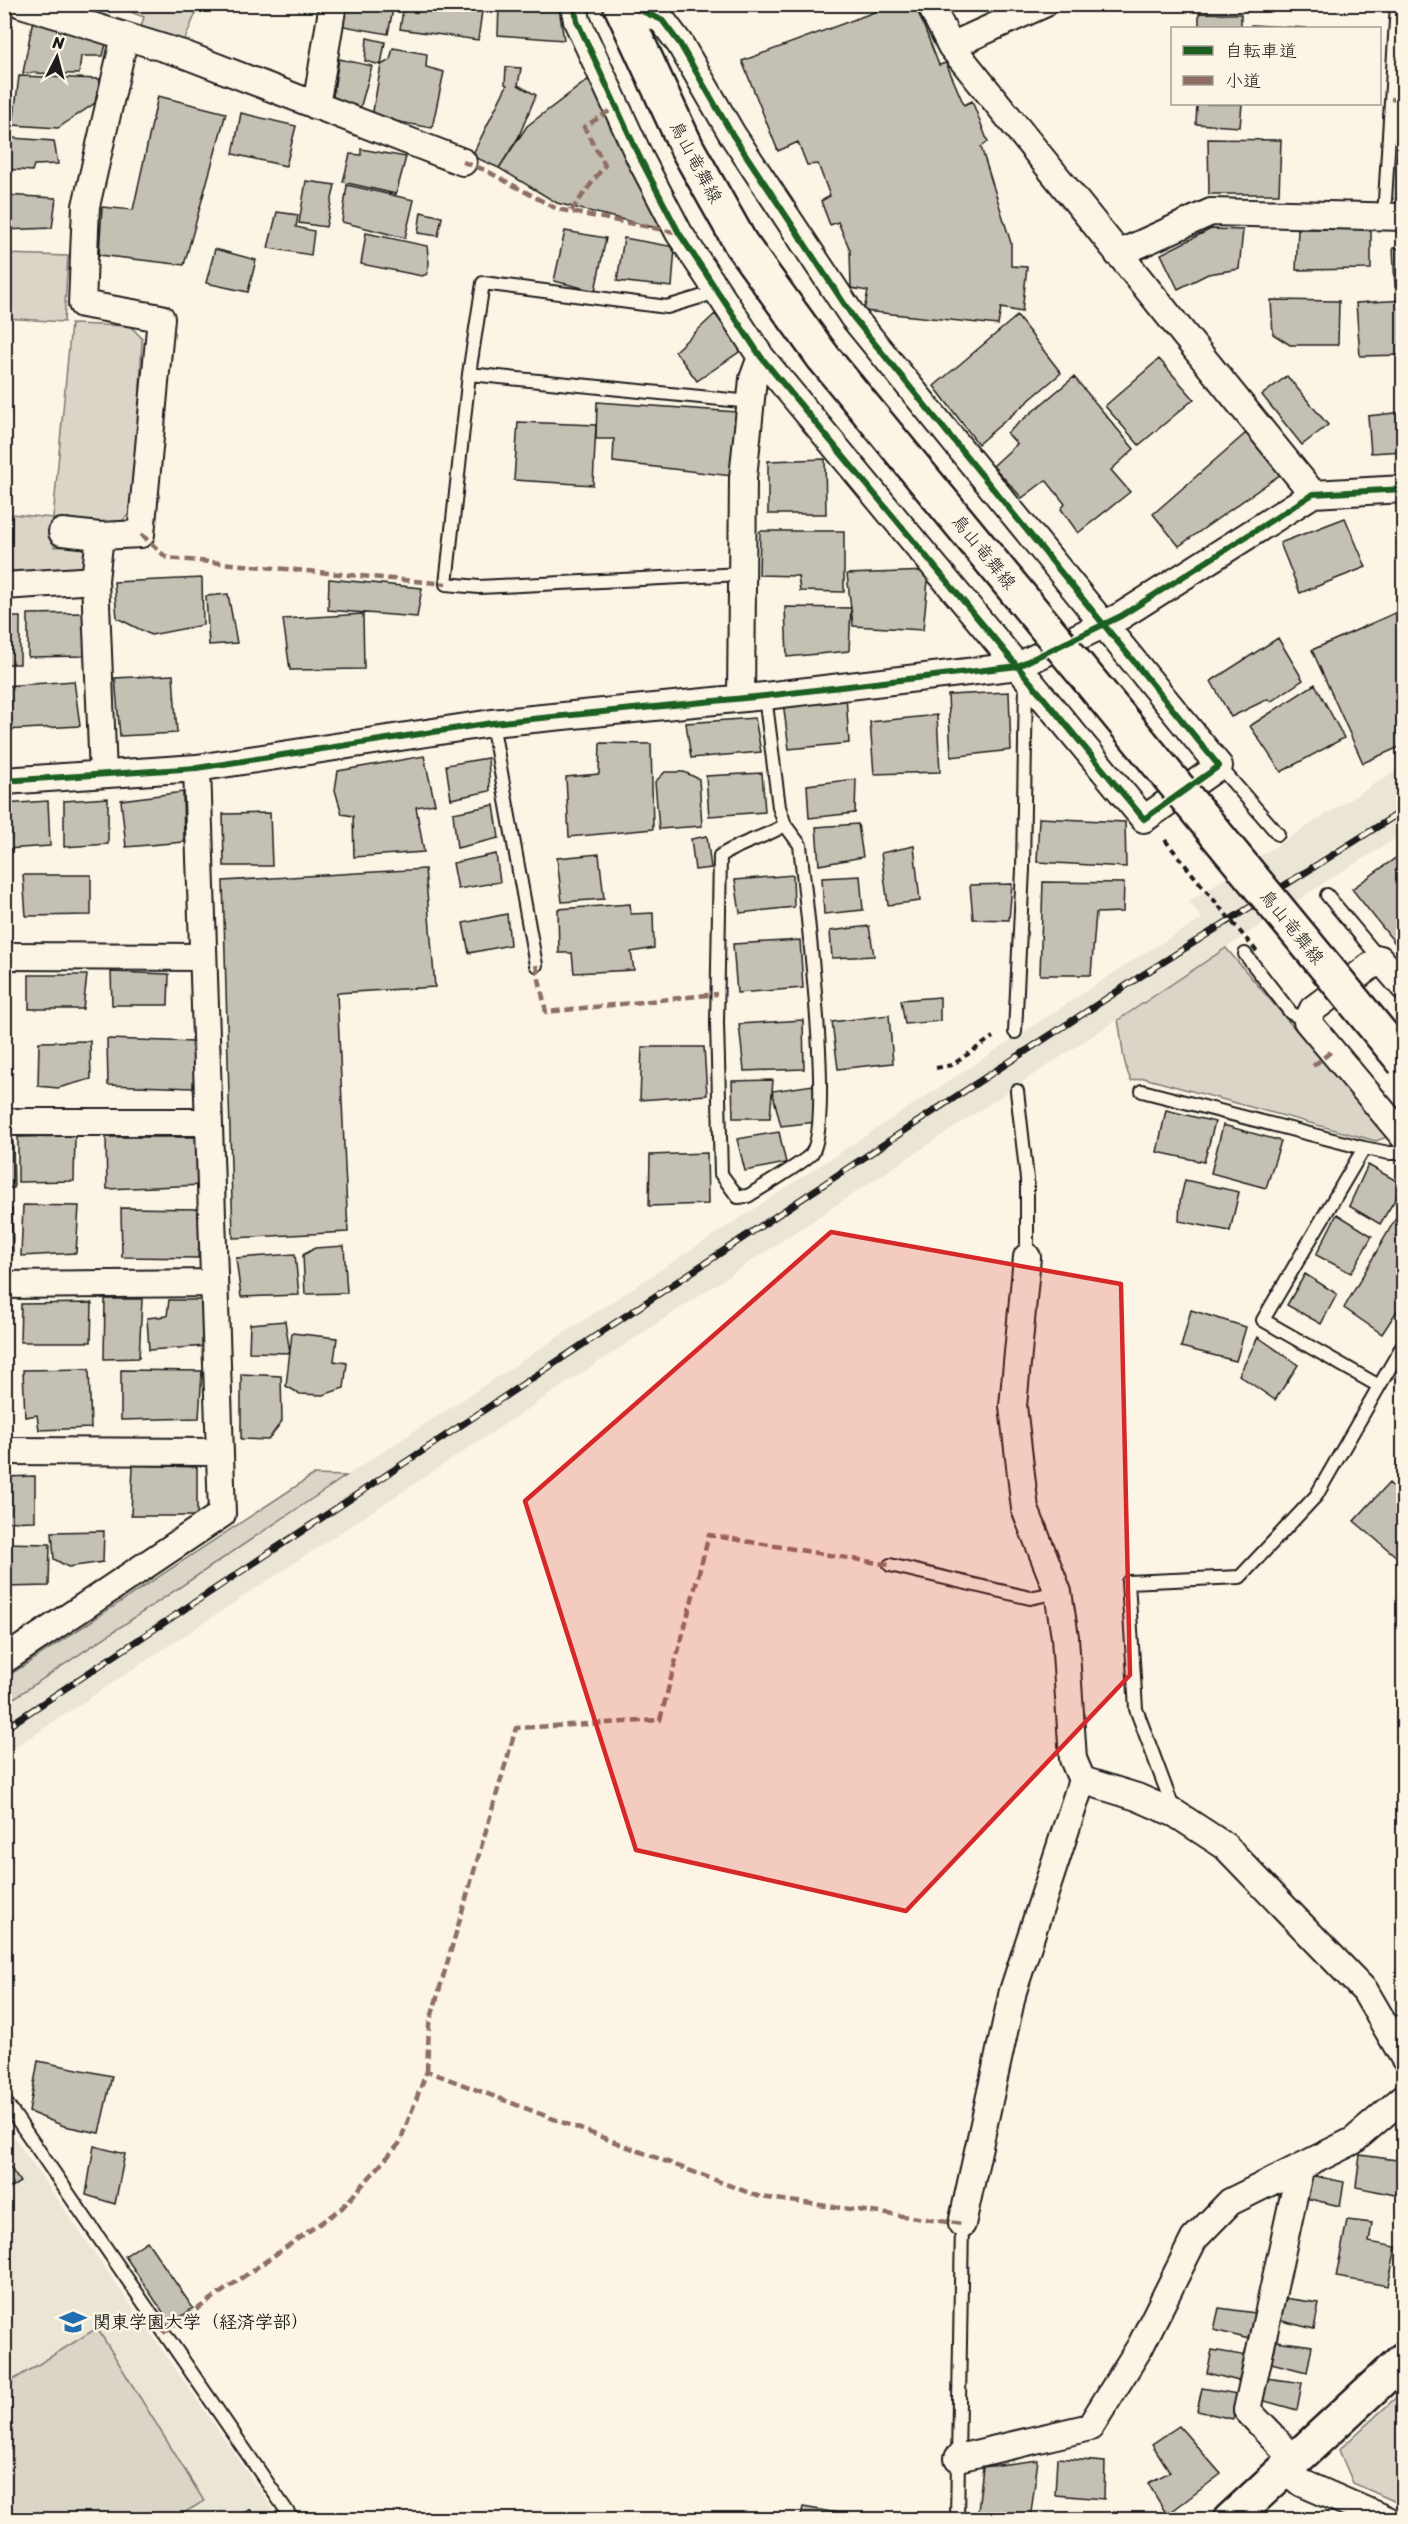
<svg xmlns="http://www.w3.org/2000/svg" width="1408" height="2524" viewBox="0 0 1408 2524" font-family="Sriracha,'Klee One',sans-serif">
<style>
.built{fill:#ebe5d6}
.green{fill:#dbd5c8;stroke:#7c7872;stroke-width:1.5}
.building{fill:#c4c0b3;stroke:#1c1c1c;stroke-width:1.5}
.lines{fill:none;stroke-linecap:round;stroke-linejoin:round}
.lane-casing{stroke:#1c1c1c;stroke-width:16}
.street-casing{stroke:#1c1c1c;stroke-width:30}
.secondary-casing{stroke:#1c1c1c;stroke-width:38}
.path{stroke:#1c1c1c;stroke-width:4;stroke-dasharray:6 4.5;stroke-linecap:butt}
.lane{stroke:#fcf5e5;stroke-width:12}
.street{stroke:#fcf5e5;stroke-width:26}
.secondary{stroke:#fcf5e5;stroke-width:33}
.rail-casing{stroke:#1c1c1c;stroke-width:7}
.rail{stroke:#fcf5e5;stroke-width:4.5;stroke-dasharray:14;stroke-linecap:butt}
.secondary-bridge-casing{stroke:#1c1c1c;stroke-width:38;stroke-linecap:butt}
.path-bridge{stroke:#1c1c1c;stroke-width:4;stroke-dasharray:6 4.5;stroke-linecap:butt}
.secondary-bridge{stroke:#fcf5e5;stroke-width:33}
.quiet{stroke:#8d6e63;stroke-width:4.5;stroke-dasharray:9 4.5;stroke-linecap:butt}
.cycleway-casing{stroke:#fcf5e5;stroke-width:10}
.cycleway{stroke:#1b5e20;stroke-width:6}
.marked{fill:#d62828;fill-opacity:0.2;stroke:#d62828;stroke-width:4.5;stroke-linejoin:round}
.labels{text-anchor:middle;stroke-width:5;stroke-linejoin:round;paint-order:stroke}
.street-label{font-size:18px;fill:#1c1c1c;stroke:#fcf5e5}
.poi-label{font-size:18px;font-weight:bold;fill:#1c1c1c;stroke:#fcf5e5;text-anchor:start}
</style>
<rect width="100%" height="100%" fill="#fcf5e5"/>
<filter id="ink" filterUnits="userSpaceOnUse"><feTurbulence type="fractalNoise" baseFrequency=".0167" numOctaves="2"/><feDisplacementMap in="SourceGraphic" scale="12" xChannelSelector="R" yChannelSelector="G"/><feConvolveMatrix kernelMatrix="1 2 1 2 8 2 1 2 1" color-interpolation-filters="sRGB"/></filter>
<g filter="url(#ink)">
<path class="built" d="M1403,766V834L1333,877L5,1754V1678L313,1475L346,1476L1146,952L1202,919L1189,901Z
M5,2124L280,2519H5Z"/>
<path class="green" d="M135,5H199L181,49L138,36L144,17L133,13Z
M1402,5L1403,200L1388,198Z
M5,254L68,256L64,322L5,318Z
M71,324L130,326L142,338L135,508L119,524L53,519L54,547L95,545V580L10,586L12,514L53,518Z
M1226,948L1387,1137L1376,1141L1144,1078L1131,1081C1121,1058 1123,1043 1118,1020Z
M313,1475L346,1476L5,1704V1678Z
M97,2328L204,2501L174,2519H5V2385Z
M1403,2391V2505L1353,2483L1339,2450Z"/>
<path class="building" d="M342,4H394L388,34L338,25Z
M404,4H483L478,40L400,29Z
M499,4H556L559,8L564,40L498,35Z
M896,4H915L939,65L946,63L964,105L972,101L988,142L981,147L1011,243V266L1027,267L1022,312L1001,308L998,325L864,311L868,291L851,288L850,250L838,222L830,225L821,201L830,196L818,164L807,165L798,142L778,151L742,61Z
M1199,13L1241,14V28H1199Z
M34,14L108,36L103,56H81L79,74L23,73Z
M1251,25L1307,28H1251Z
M367,38L385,42L381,65L365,61Z
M393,48L427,54L426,67L444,72L432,128L372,117L381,65L390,60Z
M339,59L372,66L360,109L332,102Z
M506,67L521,68L518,85L536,95L518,138L499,168L472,156L507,85L505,84Z
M19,76L100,79L95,103L58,128L13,125Z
M589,79L664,230L557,203L499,168L527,126Z
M158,96L226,113L184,265L99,255L102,207L133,210Z
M1197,104H1242L1240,127L1196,124Z
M241,113L296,126L286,166L233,154Z
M12,138L54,141L58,164L34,165L32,171L6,169Z
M1208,139L1281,140L1279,194H1209Z
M361,149L406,157L396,194L343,182L350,154L361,155Z
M306,181L335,185L326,227L299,223Z
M347,185L414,200L405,238L342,222Z
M4,195L56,198L52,228L4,230Z
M277,212L298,215L296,227L314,231L311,255L268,248Z
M421,212L442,217L438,236L418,233Z
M1211,229L1243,230L1239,269L1208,274L1178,289L1161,254Z
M1298,229H1371V269L1296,270Z
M565,231L606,238L595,291L554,281Z
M366,233L427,246L429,263L427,274L422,276L361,264Z
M624,238L675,247L672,287L617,281Z
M1393,248L1404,249V287H1395Z
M215,249L256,260L248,292L206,283Z
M1271,300L1339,301L1338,345H1290L1273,334Z
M1404,300V355L1360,356L1356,303Z
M715,314L742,350L697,381L675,351Z
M1017,316L1061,373L978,444L934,386Z
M1159,359L1194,399L1139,445L1105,406Z
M1287,376L1328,425L1302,445L1262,395Z
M1074,377L1134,449L1111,470L1130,492L1078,533L1061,509L1065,504L1046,480L1022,498L993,466L1017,444L1007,433Z
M597,402L737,412L732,476L613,462L614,439H596Z
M1403,412L1404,451L1371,453L1368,416Z
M518,422L596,425L593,485L514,480Z
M1246,433L1281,474L1179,546L1153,514Z
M825,459L826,514H768V461Z
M4,515H7L6,562H4Z
M1345,518L1366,567L1300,593L1280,543Z
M760,531H844V592L800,591L798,576L759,575Z
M929,571L923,630L853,626L847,574Z
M202,578L203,625L151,635L117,618L114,582Z
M329,579L422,588L417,617L328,610Z
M228,594L237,643L209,645L206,596Z
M785,607L851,608L849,651L787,657Z
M1404,609V745L1363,763L1312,650Z
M84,613L86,656L28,657V614Z
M363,614L364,669L290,670L283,619Z
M4,617H20V664H4Z
M1278,638L1303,680L1270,702L1268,699L1231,717L1211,681Z
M173,675L177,733L120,736L115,678Z
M74,681L80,726L4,730V686Z
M1315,684L1344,738L1281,772L1250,726Z
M1009,692L1011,750L951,757L948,695Z
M846,695L849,743L789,749L783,702Z
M937,715L940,772L874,774L870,722Z
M755,718L761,752L691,758L686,723Z
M600,743L651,744L653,829L569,837L566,777L599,774Z
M424,756L435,804L416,807L424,852L354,857L353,816L342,814L335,790L338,771Z
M488,758L490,791L451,799L446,765Z
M665,772H684L699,779L702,826L659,829L655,782Z
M762,773L765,812L709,816L706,776Z
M856,779L855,813L809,818L807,785Z
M183,792L184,842L126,847L121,800Z
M108,798V844L64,847V801Z
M48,801L50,846L6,849L4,804Z
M494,805L499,838L457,848L453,813Z
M270,813L272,866H224L223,814Z
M1039,818L1125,822L1126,867L1037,862Z
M858,824L863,857L819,865L816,827Z
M707,836L711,868L695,870L691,839Z
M914,846L920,901L888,905L881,853Z
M1404,852V942L1398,947L1352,889Z
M496,854L500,882L458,889L453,863Z
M599,854L604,899L562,902L557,858Z
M425,869L435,987L337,993L348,1232L233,1238L223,881Z
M23,875H91V915L26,916Z
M793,875L794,907L740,913L735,880Z
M860,876L863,910L824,914L822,878Z
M1043,882L1124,883L1123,912L1096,913L1091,975H1040Z
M1012,884L1009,920L973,919L970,885Z
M630,904L631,914L653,913L654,948L631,952L634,970L574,973L572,953H559L558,909Z
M507,914L510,945L469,953L463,923Z
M869,926L874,956L832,958L830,931Z
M800,940L803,988L737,993L733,944Z
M111,972L169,974L168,1005H112Z
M4,974H10L11,1023H4Z
M29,975H87L83,1009H29Z
M940,997V1021L905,1024L901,1000Z
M889,1015L893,1063L838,1069L832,1022Z
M803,1020L804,1069L744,1071L739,1024Z
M107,1039L196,1042L193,1088L108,1085Z
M90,1041L91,1079L58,1088L38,1086L39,1042Z
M642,1047H704L707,1095L640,1100Z
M773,1080L770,1118H733L732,1081Z
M813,1085L816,1122L781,1126L772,1091Z
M1166,1110L1215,1122L1204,1162L1157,1152Z
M1223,1125L1281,1141L1266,1188L1211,1173Z
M779,1132L786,1163L745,1171L737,1139Z
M75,1136L74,1181L18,1182V1137Z
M106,1137H202V1185L107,1189Z
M4,1142H13L14,1188H4Z
M707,1153L708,1204L649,1206L650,1155Z
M1368,1165L1404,1185L1380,1224L1349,1206Z
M1185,1180L1239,1192L1230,1231L1179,1221L1180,1201Z
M1404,1204V1300L1382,1334L1344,1308Z
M23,1205L79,1206L76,1253L21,1256Z
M121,1208L201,1209L198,1258L122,1257Z
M4,1209H12L13,1255L4,1254Z
M1337,1214L1372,1236L1351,1273L1316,1255Z
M344,1246L347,1293L305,1294L303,1255L315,1248Z
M295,1254L299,1295L241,1297L236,1258Z
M1305,1274L1337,1294L1321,1324L1287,1305Z
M105,1299H142L139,1358L104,1359Z
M169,1300H205L208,1346L149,1350L147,1318L167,1316Z
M92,1303L91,1342H20L21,1304Z
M1191,1310L1246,1327L1236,1361L1181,1347Z
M285,1321L290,1353L249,1352L250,1324Z
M292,1333L337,1338L334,1361L347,1363L344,1388L323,1395L300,1394L286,1386Z
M1258,1337L1298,1365L1275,1400L1239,1375Z
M89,1369L91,1428L39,1430L37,1415L25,1417L23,1370Z
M121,1370L202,1371L199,1418L121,1420Z
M241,1374L281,1376L282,1421L268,1440L241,1439Z
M133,1465L197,1467V1516H131Z
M35,1476V1521L4,1522V1477Z
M1389,1483L1404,1497V1563L1354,1521Z
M104,1531L103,1562L68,1567L54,1559L52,1532Z
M4,1543L50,1544L49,1586L4,1587Z
M38,2061L112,2076L99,2133L64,2126L29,2112Z
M94,2146L125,2154L115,2204L86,2195Z
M1360,2155L1404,2161L1400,2196L1356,2187Z
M4,2158L20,2182L4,2192Z
M1310,2175L1344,2182L1340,2206L1305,2198Z
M1347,2220L1372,2223L1369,2242L1396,2247L1388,2286L1336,2277Z
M147,2241L193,2308L171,2324L125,2256Z
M1283,2298L1319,2303L1314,2329L1278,2320Z
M1219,2308L1255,2313L1249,2339L1214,2330Z
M1276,2341L1312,2346L1307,2372L1271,2363Z
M1212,2350L1248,2356L1243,2382L1207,2373Z
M1266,2378L1302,2383L1297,2410L1261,2400Z
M1202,2388L1238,2394L1233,2419L1197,2411Z
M1179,2426L1221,2474L1167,2515L1148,2483L1170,2472L1152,2444Z
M1057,2458L1105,2462L1104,2499L1055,2495Z
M1038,2460L1030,2520H977L983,2467Z
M803,2507L861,2517V2520H800Z
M250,2509L257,2520H233Z"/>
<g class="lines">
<defs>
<path id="lane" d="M1384,217L1397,4
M717,292L667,307L483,283L469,374L751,402
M469,374L446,584L479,587L742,574
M765,696L779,807L785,825L800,845C805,897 834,1119 812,1153C808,1160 759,1189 748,1196L738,1197L721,1174L717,1023L720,856C741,842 764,838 785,825
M492,723L536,965
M1219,766L1278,834
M1327,895L1380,959
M1245,954L1291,1013L1307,1021
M1015,1032L1023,869L1026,680
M1017,1091L1027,1179V1257
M1142,1091L1364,1148L1389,1153H1404
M1364,1148L1263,1320L1379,1386
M890,1565L1030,1598L1058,1592
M1175,1813L1136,1709L1128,1582L1240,1577L1316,1496L1404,1343
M4,2100L293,2520
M957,2520L962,2224"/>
<path id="street" d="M21,4L183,54L463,162
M574,4L577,21L640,158L679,233L761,357L1144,819L1219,766L853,317L732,134L680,44L662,20L626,4
M930,4L951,46L1313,494
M951,46L1044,4
M316,106L333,4
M1118,254L1211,212L1404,217
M62,532L100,536L141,534L161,318L82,304L86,206L125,36
M95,580L100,536
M4,586L95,580L103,774
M741,698L743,478L753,379L761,357
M4,781L197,768L492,723L765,696L1018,666L1121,616L1313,494L1404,489
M4,956L203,957
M1404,987L1380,959L1313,1009L1307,1021L1404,1137
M4,1122H208
M4,1285L214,1283
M4,1451L219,1452
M4,1660L222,1514L197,768
M1082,1780L1137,1797L1176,1814L1225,1846L1365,1991L1404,2058
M962,2224L1013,1991L1082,1780L1073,1759L1065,1637L1058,1592L1025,1509L1013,1406L1027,1257
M958,2458L1090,2427L1140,2347L1194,2239L1230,2202L1353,2141L1404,2097
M1294,2459L1247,2410L1300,2168
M1285,2469L1302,2483L1387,2520"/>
<path id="secondary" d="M620,4L687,148L741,244L823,357
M1230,2520L1404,2359"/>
</defs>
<use href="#lane" class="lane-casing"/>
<use href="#street" class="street-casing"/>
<use href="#secondary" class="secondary-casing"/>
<path class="path" d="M1165,840L1199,882
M936,1068L952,1065L993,1037"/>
<use href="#lane" class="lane"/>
<use href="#street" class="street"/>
<use href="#secondary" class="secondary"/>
<defs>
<path id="rail" d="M4,1729L940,1107L1141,976L1404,810"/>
</defs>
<use href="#rail" class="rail-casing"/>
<use href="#rail" class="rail"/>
<defs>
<path id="secondary-bridge" d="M823,357L1404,1062"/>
</defs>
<use href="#secondary-bridge" class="secondary-bridge-casing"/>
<path class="path-bridge" d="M1199,882L1258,953"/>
<use href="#secondary-bridge" class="secondary-bridge"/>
<path class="quiet" d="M1391,99L1404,100
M463,162L485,170L557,209L679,233
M571,211L605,165L584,127L616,107
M141,534L167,558L446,584
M536,965L546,1012L717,994
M1313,1066L1332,1051
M427,2071L429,2025L516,1728L660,1720L709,1535L890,1565
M163,2333L342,2208L399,2144L427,2071L760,2197L962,2224"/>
<defs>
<path id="cycleway" d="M574,4L577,21L640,158L679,233L761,357L1144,819L1219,766L853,317L732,134L680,44L662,20L626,4
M4,781L197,768L492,723L765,696L1018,666L1121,616L1313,494L1404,489"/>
</defs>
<use href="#cycleway" class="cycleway-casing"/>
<use href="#cycleway" class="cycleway"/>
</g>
</g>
<path class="marked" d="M831,1232L1121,1284L1130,1675L906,1911L636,1850L525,1501Z"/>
<defs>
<symbol id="university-bare" viewBox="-9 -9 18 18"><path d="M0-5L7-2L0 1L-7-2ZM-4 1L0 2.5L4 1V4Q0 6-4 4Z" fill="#1f6fb2" stroke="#fcf5e5" stroke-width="2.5" paint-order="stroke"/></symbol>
</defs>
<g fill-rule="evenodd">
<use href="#university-bare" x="54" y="2303" width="38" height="38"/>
</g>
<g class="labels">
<g class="street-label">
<text transform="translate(696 162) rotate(62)" y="6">鳥山竜舞線</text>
<text transform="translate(984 552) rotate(51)" y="6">鳥山竜舞線</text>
<text transform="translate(1292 927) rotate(51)" y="6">鳥山竜舞線</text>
</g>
<g class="poi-label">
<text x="93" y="2328">関東学園大学（経済学部）</text>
</g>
</g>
<rect width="1408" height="2524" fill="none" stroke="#fcf5e5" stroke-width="24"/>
<rect x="12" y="12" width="1384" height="2500" fill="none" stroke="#1c1c1c" stroke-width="2" filter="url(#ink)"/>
<rect x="1171" y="27" width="210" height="78" fill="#fcf5e5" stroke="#a29e95" stroke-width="1.5"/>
<rect x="1183" y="46" width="30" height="9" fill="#1b5e20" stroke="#a29e95" stroke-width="1.5"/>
<text x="1225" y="57" font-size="18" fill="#1c1c1c">自転車道</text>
<rect x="1183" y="76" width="30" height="9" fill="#8d6e63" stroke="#a29e95" stroke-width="1.5"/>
<text x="1225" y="87" font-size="18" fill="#1c1c1c">小道</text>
<g transform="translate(57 57) rotate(6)" stroke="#fcf5e5" stroke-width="4.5" paint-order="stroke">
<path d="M0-4.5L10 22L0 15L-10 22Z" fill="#1c1c1c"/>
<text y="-9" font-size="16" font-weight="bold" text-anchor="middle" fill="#1c1c1c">N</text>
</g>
</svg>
